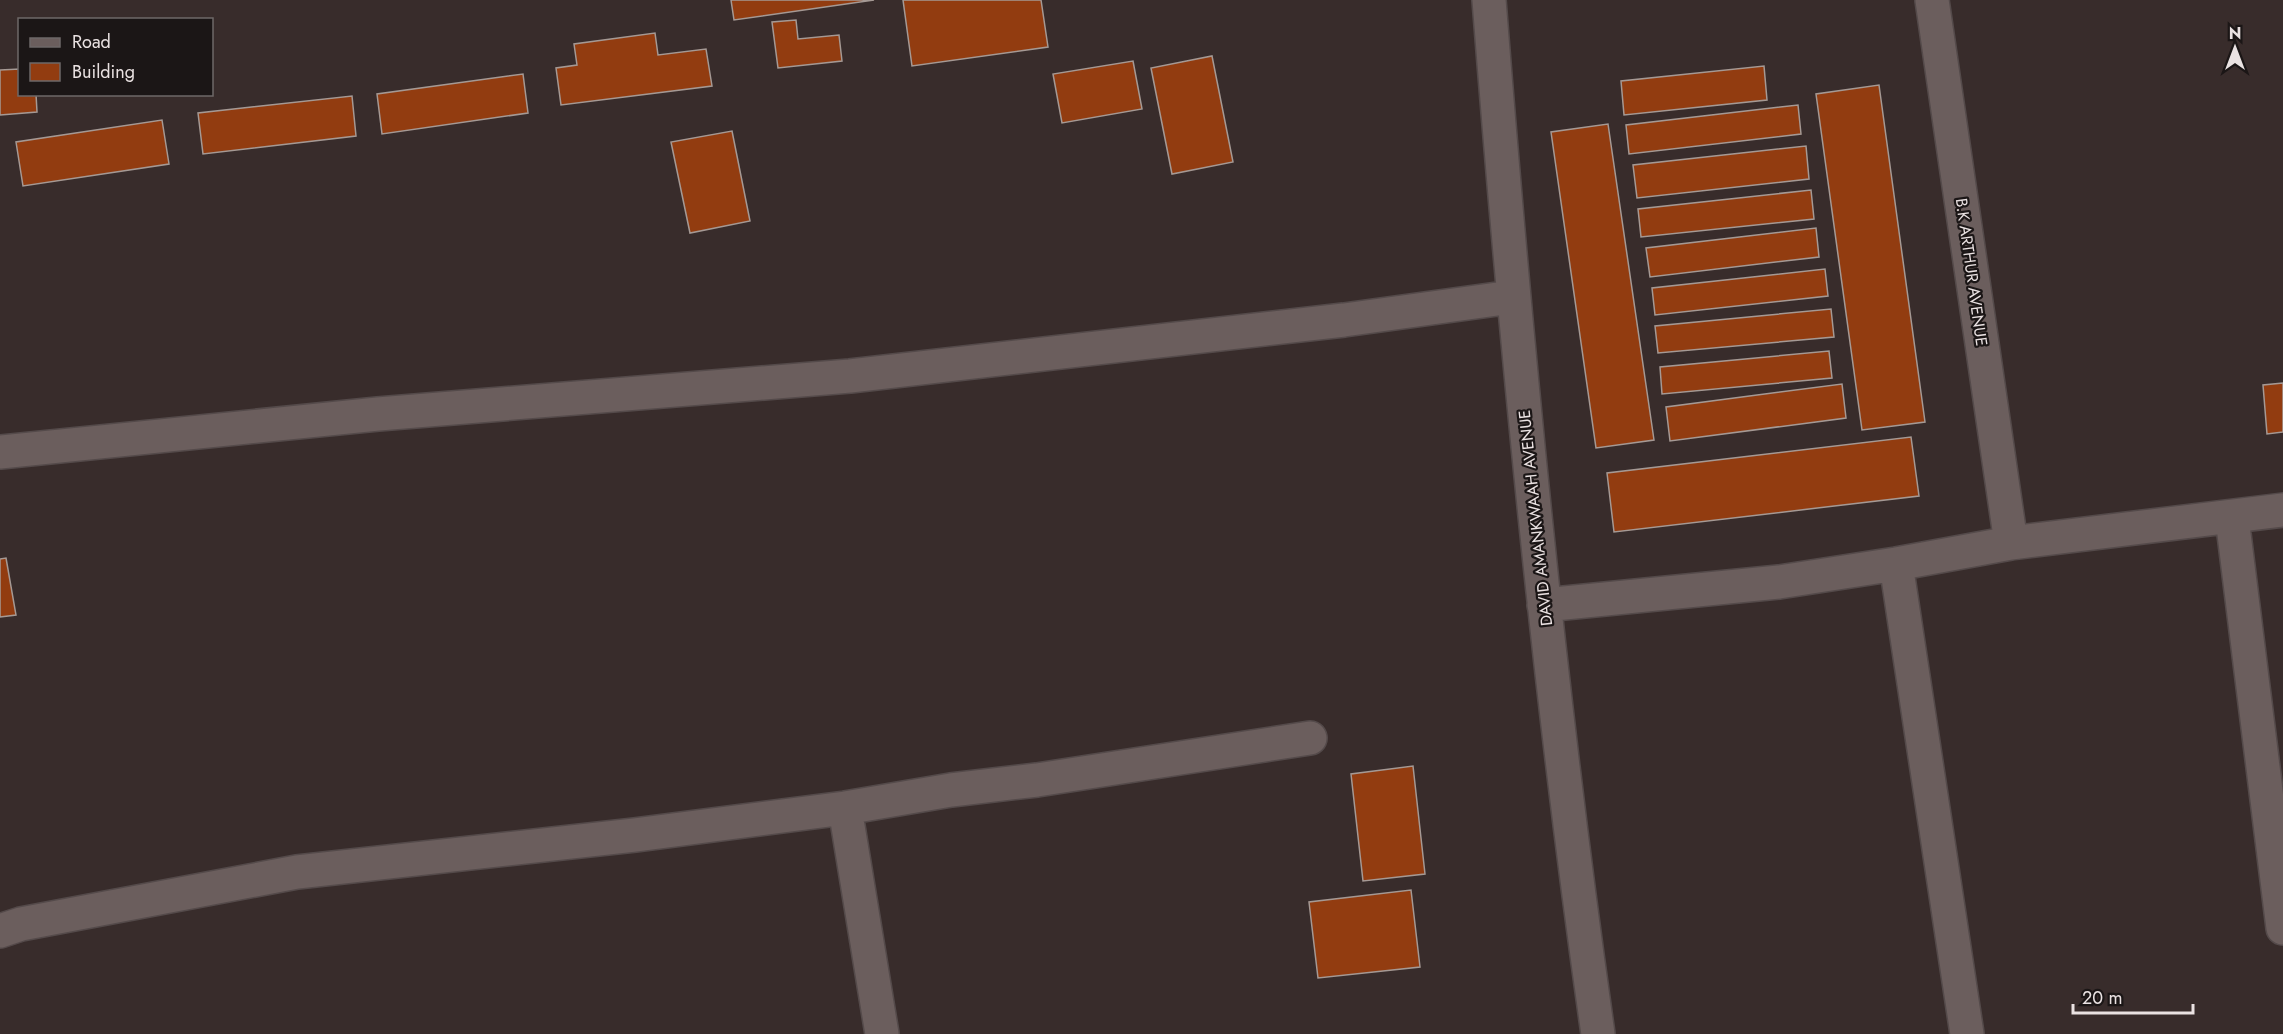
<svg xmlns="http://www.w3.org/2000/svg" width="2283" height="1034" viewBox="0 0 2283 1034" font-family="Jost,sans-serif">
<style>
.building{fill:#923c10;stroke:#a59994;stroke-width:1.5}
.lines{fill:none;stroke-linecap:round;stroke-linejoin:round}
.street-casing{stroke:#544a4a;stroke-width:36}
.street{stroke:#6b5e5d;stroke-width:33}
.labels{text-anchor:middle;stroke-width:4.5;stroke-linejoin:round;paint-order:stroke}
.street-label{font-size:16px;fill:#eae2e2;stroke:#1b1616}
</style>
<rect width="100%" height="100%" fill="#382c2b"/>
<path class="building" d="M731,0H874L734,20Z
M903,0H1041L1048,47L912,66Z
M796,20L798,39L839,35L842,61L778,68L772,22Z
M655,33L658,55L706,49L712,86L561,105L556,68L577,65L574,44Z
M1212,56L1233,162L1172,174L1151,68Z
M1133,61L1142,109L1062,123L1053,74Z
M1764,66L1767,100L1624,115L1621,81Z
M20,69V94H36L37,112L0,115V70Z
M523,74L528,113L382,134L377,94Z
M1879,85L1925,422L1862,430L1816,94Z
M352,96L356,136L203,154L198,113Z
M1798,105L1801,134L1629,154L1626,125Z
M162,120L169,164L23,186L16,142Z
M1608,124L1654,440L1596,448L1551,132Z
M732,131L750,221L690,233L671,142Z
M1806,146L1809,179L1637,198L1633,165Z
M1811,190L1814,219L1641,237L1638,209Z
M1816,228L1819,257L1650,277L1646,248Z
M1825,269L1828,296L1655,315L1652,288Z
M1831,309L1834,337L1658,353L1655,326Z
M1829,351L1832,378L1662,394L1660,367Z
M2283,383V432L2267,434L2263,385Z
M1842,384L1846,418L1670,441L1666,407Z
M1911,437L1919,496L1614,532L1607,473Z
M6,558L16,615L0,617V559Z
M1413,766L1425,874L1363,881L1351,774Z
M1411,890L1420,967L1318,978L1309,902Z"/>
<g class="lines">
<defs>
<path id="street" d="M1489,0C1516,346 1549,691 1598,1034
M1932,0L2011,543
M0,452L378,414L850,376L1344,320L1512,297
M2232,518L2283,928
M1896,564L1967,1034
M1544,605L1779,582L1896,564L2011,543L2283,510
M845,808L882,1034
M0,931L21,924L297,872L635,835L845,808L951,790L1037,780L1310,738"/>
</defs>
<use href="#street" class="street-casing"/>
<use href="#street" class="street"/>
</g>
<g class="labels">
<g class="street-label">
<text transform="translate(1972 272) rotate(82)" y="6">B.K ARTHUR AVENUE</text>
<text transform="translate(1535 518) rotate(-96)" y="6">DAVID AMANKWAAH AVENUE</text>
</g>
</g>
<rect x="18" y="18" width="195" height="78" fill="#1b1616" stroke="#6e6868" stroke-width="1.5"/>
<rect x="30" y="38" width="30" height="9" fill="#6b5e5d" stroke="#6e6868" stroke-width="1.5"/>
<text x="72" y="48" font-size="18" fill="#eae2e2">Road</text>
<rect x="30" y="63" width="30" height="18" fill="#923c10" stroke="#6e6868" stroke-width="1.5"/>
<text x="72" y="78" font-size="18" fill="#eae2e2">Building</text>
<g transform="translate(2235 48)" stroke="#1b1616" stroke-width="4.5" paint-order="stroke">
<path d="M0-4.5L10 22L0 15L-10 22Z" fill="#eae2e2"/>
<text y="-9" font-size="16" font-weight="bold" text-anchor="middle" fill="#eae2e2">N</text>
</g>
<path d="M2073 1004v9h120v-9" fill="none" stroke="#eae2e2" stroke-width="3"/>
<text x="2082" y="1004" font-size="18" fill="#eae2e2" stroke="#1b1616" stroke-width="4.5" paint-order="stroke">20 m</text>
</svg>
